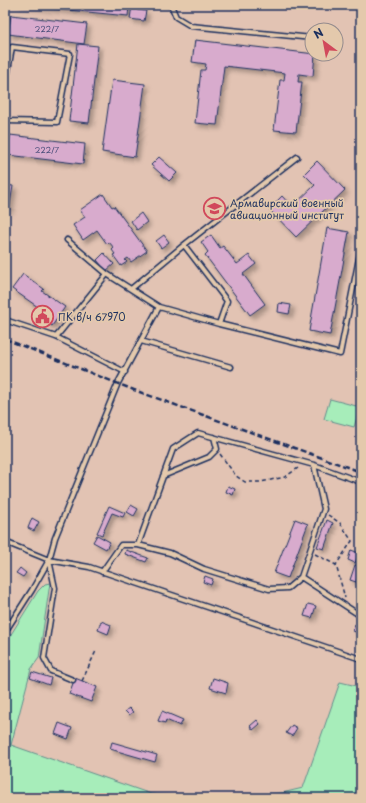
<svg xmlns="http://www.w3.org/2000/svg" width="366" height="803" viewBox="0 0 366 803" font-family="'Playpen Sans',sans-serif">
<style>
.green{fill:#a7edba;stroke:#618e8c}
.building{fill:#d8abcd;stroke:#1b2f5e;filter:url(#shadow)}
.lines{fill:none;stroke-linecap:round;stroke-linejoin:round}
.service-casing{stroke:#1b2f5e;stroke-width:7}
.path{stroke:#1b2f5e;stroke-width:1.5;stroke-dasharray:4 3;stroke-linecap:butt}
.service{stroke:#e4c9ac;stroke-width:4}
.rail{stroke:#1b2f5e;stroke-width:2.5;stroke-dasharray:6 3;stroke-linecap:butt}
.labels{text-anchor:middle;stroke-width:3.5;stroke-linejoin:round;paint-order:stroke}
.number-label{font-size:8px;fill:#4a4e7a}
.poi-label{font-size:10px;fill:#1b2f5e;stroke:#e4c9ac;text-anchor:start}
</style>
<defs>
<filter id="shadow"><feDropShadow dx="3.5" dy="3.5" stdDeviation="2" flood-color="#0004"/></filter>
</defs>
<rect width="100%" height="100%" fill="#e2c3b3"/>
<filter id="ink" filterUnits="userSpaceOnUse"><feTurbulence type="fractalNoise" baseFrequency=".025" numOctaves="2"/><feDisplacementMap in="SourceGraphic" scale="8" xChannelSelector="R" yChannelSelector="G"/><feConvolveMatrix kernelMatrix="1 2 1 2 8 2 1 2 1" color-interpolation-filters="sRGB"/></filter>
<g filter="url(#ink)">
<path class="green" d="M330,399L360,407L354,427L324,419Z
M50,583L39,658L31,669L11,745L151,794L204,798H5L6,782L5,781V644L38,591L45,584Z
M340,682L361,687V798H222L282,793L303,788Z"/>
<path class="building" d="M17,5H107L129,7L128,16Z
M132,5H138L137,10L146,11L144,21L130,19Z
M11,15L87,24L84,44L8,34Z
M195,40L315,54L313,76L299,74L298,82H302L296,132L274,130L280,80H284L285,73L224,66L217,125L195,123L201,70H205L206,64L192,62Z
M78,44L98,46L89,123L69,121Z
M112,80L145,84L135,157L102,152Z
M10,135L85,144L83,164L8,155Z
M159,157L177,173L169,181L151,165Z
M317,161L345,190L296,237L269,209L282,196L292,207L315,185L304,174Z
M5,185L13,186L9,210L5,209Z
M103,194L112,207L114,206L147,251L131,262L128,258L125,260L127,262L121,266L113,255L115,254L112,250L114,248L109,242L107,244L97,230L83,240L73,225L85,217L80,210Z
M141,213L147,222L137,230L131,221Z
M327,228L349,232L330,335L309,331Z
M164,235L169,242L161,248L156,241Z
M211,235L220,248L223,246L237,264L249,255L256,264L243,274L265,304L250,315L205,255L208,252L201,242Z
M104,253L114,264L106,271L97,260Z
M23,274L44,289L42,291L65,307L52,326L44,320L48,314L12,289Z
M279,303L291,305L289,314L278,312Z
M228,486L235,489L233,495L226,492Z
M131,505L138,509L134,516L127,512Z
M109,506L125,513L123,517L112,513L102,535L97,533Z
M32,518L39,522L34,531L28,528Z
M295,519L308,524L288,578L274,573Z
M327,520L333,523L324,549L317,547Z
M97,535L110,542L106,549L93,542Z
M126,550L148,558L146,562L125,554Z
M351,550L359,553L355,563L348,560Z
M355,565L361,567L356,582L350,580Z
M20,568L26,573L23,577L16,573Z
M205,576L213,579L211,585L203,582Z
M308,604L316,606L312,618L304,616Z
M101,621L111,625L108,634L98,630Z
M355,624L361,626V634L353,631Z
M32,672L51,678L49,685L30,678Z
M75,678L97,687L91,702L69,694Z
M213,678L228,683L226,693L210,688Z
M129,708L133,712L129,715L125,711Z
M162,711L183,720L180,726L166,720L165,723L158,721Z
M257,720L260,724L253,730L250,726Z
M59,723L72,728L68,739L55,734Z
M292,725L297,728L292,736L286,733Z
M112,742L157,755L155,762L110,749Z"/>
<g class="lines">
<defs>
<path id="service" d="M171,5L176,17L191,26L312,38
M5,89L12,47L70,54L57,122L5,121
M67,240L107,274L159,307
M184,245L227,301L219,324
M131,289L184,245L297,157
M5,320L56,337L125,372
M56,337L107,274
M141,341L231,367
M314,465L324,509L301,577L288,588L269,589L204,569L170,553L138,545L173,449L198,433L314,465L361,482
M163,476L209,457L217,449L214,437
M5,542L49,560L89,567L361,659
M49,560L55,588L44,658L51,671L73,680
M102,572L121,545H138
M301,577L361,616
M5,632L32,590L49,560L55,538L118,383L159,307L219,324L340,354L361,248"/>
</defs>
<use href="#service" class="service-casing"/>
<path class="path" d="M220,454L236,476L245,482H261L285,477L298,468
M328,515L340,523L352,541L336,565
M315,554L336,565L345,598
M82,681L96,651"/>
<use href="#service" class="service"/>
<path class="rail" d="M5,339L134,390L361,472"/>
</g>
</g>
<defs>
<symbol id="university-ring" viewBox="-11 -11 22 22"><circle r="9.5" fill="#e4c9ac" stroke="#d1495b" stroke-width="1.5"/><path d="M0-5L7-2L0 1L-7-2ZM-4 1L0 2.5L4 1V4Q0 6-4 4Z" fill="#d1495b"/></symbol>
<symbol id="civic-ring" viewBox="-11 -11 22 22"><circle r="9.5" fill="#e4c9ac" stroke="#d1495b" stroke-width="1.5"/><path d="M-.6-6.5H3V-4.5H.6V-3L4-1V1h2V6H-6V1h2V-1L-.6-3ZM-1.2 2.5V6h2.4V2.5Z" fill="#d1495b"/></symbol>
</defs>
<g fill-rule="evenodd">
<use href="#university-ring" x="202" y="196" width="25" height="25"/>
<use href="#civic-ring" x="30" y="304" width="25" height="25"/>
</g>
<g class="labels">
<g class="number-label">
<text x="47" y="32">222/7</text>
<text x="47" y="153">222/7</text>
</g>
<g class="poi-label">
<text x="230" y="207">Армавирский военный<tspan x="230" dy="12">авиационный институт</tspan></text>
<text x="58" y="321">ПК в/ч 67970</text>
</g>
</g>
<rect width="366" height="803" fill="none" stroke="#e4c9ac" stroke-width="20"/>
<rect x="10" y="10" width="346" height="783" fill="none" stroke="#1b2f5e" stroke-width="1.5" filter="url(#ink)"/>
<g transform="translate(324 42) rotate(328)"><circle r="19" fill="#e4c9ac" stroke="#948b8d"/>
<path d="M0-3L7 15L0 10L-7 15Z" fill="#d1495b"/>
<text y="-6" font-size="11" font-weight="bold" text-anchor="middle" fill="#1b2f5e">N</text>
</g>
</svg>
